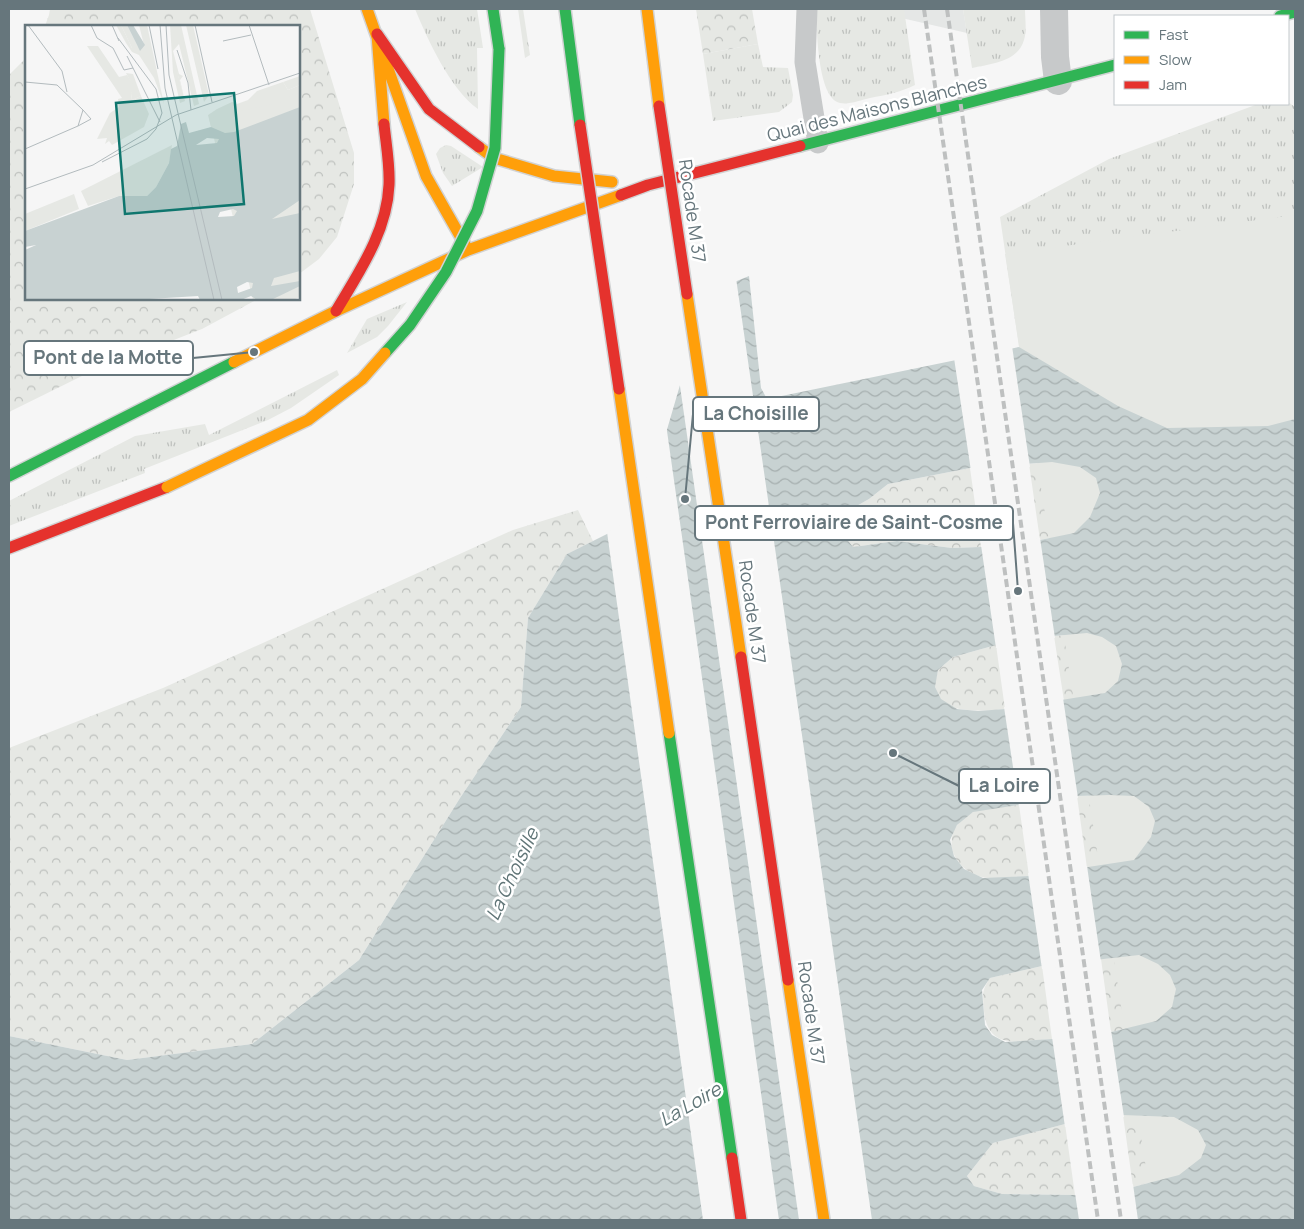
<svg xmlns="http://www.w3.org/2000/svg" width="1304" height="1229" viewBox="0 0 1304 1229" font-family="Manrope,sans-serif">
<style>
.built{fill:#e5e7e6}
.grass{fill:url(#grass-tufts)}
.forest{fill:url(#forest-crowns)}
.park{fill:#e6e8e4}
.water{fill:url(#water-waves);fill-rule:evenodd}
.pier{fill:#f6f6f6}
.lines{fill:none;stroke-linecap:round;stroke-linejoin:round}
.fast-casing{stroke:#d1d2d3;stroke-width:14}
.slow-casing{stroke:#d1d2d3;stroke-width:14}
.jam-casing{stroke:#d1d2d3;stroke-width:14}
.lane{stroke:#c7c9ca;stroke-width:21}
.street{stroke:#c7c9ca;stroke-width:28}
.fast{stroke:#30b455;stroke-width:11}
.slow{stroke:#ff9f0a;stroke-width:11}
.jam{stroke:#e5322d;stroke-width:11}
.rail{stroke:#bec0c0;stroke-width:4;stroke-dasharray:8 4;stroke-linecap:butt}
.fast-bridge-casing{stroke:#d1d2d3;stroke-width:14;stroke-linecap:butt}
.slow-bridge-casing{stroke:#d1d2d3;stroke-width:14;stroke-linecap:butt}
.jam-bridge-casing{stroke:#d1d2d3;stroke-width:14;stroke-linecap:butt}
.fast-bridge{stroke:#30b455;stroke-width:11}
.slow-bridge{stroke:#ff9f0a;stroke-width:11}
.jam-bridge{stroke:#e5322d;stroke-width:11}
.labels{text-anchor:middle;stroke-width:5;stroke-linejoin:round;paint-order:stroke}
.street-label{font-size:18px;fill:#66767c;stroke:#fff}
.water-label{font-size:19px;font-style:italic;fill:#607577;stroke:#fff}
.inset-road{fill:none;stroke:#b3bbbe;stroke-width:1}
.view{fill:#0f766e;fill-opacity:0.15;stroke:#0f766e;stroke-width:2.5}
.inset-edge{fill:none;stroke:#66767c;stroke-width:2.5}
.leader{fill:none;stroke:#66767c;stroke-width:2}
.callout-dot{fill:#66767c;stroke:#fff;stroke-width:2}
.callout{fill:#fff;stroke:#66767c;stroke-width:2}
.callout-label{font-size:19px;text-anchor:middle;font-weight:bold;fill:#66767c}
</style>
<defs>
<pattern id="grass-tufts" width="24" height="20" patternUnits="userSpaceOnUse" patternTransform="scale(1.25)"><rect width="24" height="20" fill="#e6e8e4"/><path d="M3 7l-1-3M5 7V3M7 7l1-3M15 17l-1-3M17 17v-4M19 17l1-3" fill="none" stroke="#bec1be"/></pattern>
<pattern id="forest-crowns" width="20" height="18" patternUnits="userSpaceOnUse" patternTransform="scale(1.25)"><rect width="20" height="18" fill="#e6e8e4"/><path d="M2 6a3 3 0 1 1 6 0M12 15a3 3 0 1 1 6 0" fill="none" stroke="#bec1be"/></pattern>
<pattern id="water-waves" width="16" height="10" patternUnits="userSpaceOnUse" patternTransform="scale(1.25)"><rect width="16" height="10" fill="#c8d2d2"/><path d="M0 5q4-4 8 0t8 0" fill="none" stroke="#a6afaf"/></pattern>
</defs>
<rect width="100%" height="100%" fill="#f6f6f6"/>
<path class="built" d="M896,9H963L967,33L897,17Z"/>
<path class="grass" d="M415,9H477L483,48H477L478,109C450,89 428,40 415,9Z
M518,9H523L530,55L525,58Z
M816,9H904L915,85C901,92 886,95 870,98C861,100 849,105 840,103C817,98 817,28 816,9Z
M963,9H1025C1025,18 1027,31 1024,40C1018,62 990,64 972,68Z
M758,44L763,67L788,68L793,95L792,102L779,112L713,121L703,54Z
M1288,102L1295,107V419L1118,406L1019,347L1000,217L1109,159L1258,104H1288Z
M446,145L451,146L483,167L452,186L443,173L436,154L440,148Z
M407,302L388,326L377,337L347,353L367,319Z
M337,370L339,375L291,408L268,420L144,469L145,473L9,526V501L135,436L205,424L209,435Z"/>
<path class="forest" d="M50,9H310L354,153V184L337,237L319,259L299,274V26H45L49,15Z
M696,9H752L758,44L703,54Z
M26,58V299H258L202,329L84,375L9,412V75Z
M1052,462L1074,533L1040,540L1029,464Z
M970,468L981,547L952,548L897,541L853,547L843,534L846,512L869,499L888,484Z
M578,510L593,541L567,554L528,618L521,707L460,798L359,960L252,1044L127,1060L9,1036V748L163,688L513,530Z
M1087,633L1105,693L1064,701L1054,636Z
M996,645L1005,709C985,711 936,716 935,686C935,681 937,675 938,670L953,657Z
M1110,795L1134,860L1087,868L1077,796Z
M1019,805L1029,876C1017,876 991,880 982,877C948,868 939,829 973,812C981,808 1008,806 1019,805Z
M1139,955L1156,1021L1111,1032L1101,959Z
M1042,966L1052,1039C1022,1041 988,1052 984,1011C983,994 981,992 990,978Z
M1123,1115H1157L1179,1175L1133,1187Z
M1065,1124L1075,1195L1002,1194L974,1186L967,1176L993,1143Z"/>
<path class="park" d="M1295,215V1220H1154L1005,254Z"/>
<path class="water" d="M749,276L761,388L767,399L1019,347L1118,406L1167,428L1268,426L1295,419V1220H9V1036L127,1060L252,1044L359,960L460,798L521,707L528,618L567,554L627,524L659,457L687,361L710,292ZM1052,462L1080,467L1096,478L1100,493L1090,517L1074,533L1040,540L981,547L952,548L897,541L853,547L843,534L846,512L869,499L888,484L970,468ZM1087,633L1102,637L1116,646L1122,664L1118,681L1105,693L1005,709L978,711L957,709L941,699L935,687L938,670L953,657L996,645L1054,636ZM1110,795L1134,796L1149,807L1155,821L1151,837L1134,860L1029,876L983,878L964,869L954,856L950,840L957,825L973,812L1077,796ZM1139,955L1158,964L1170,975L1176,989L1172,1007L1156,1021L1111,1032L1052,1039L1005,1042L992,1035L985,1025L982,990L990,978L1042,966ZM1123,1115L1174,1117L1198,1130L1206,1145L1201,1158L1179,1175L1133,1187L1075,1195L1002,1194L974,1186L967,1176L993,1143L1065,1124Z"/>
<path class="pier" d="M736,278L872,1220H799L679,379L685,361L693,293L709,289Z
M1012,346L1030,467L971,471L954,358Z
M666,424L779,1220H703L607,532L625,522L656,457Z
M1040,538L1055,638L996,648L981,545Z
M1063,698L1078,798L1019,807L1004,707Z
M1087,866L1101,962L1042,969L1028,873Z
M1111,1030L1124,1117L1065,1127L1052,1037Z
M1133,1184L1138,1220H1079L1075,1193Z"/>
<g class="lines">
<defs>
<path id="fast" d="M493,9L499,49
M565,9L580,125
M1280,16L1295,12
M800,146L1115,65
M9,476L234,362"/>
<path id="slow" d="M367,9L426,176L468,250
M647,9L659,106
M377,35L384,124
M479,147L494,158L554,176L612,182
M234,362L336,311L468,250L621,195"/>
<path id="jam" d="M377,34L429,109L479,147
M621,195L648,185L800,146
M336,311C359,272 387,232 389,185C390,165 386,144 384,124
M9,548L167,487"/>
</defs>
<use href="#fast" class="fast-casing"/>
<use href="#slow" class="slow-casing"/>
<use href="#jam" class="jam-casing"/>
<path class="lane" d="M807,9L805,62L818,143"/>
<path class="street" d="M1054,9L1055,57L1058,81"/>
<use href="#fast" class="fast"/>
<use href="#slow" class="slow"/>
<use href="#jam" class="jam"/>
<path class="rail" d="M924,9L1098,1220
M947,9L1121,1220"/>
<defs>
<path id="fast-bridge" d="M385,353L410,325L446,272L477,211L495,148L499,49
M669,733L732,1158"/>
<path id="slow-bridge" d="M687,294L741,657
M619,389L669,733
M167,487L308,420L362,379L385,353
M788,980L824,1220"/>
<path id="jam-bridge" d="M659,106L687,294
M580,125L619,389
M741,657L788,980
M732,1158L741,1220"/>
</defs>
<use href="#fast-bridge" class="fast-bridge-casing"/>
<use href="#slow-bridge" class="slow-bridge-casing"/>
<use href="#jam-bridge" class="jam-bridge-casing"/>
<use href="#fast-bridge" class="fast-bridge"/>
<use href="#slow-bridge" class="slow-bridge"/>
<use href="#jam-bridge" class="jam-bridge"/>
</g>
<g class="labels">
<g class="street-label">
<text transform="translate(877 109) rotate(-14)" y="6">Quai des Maisons Blanches</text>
<text transform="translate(692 211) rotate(82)" y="6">Rocade M 37</text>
<text transform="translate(752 612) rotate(82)" y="6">Rocade M 37</text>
<text transform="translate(811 1013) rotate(82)" y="6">Rocade M 37</text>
</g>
<g class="water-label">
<text transform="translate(512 874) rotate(-65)" y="7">La Choisille</text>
<text transform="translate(690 1104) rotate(-30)" y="7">La Loire</text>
</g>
</g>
<g transform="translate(25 25)">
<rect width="275" height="275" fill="#f6f6f6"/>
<path d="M91,0H96L107,23L119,20L114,0H122L139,79L129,53L114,30L107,27L101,18ZM145,0H156L174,79L169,81L154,19L148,26L154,49L158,51L155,55L159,72L152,47H148ZM161,0H168L184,70L179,77ZM101,48L108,49L116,71L107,75L106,68L109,63ZM258,57L263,65L275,60V82L195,106L186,102L183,90L192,84L207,77L212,79L223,75L232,66Z" fill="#e6e8e4"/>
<path d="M96,0H102L115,26L107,23ZM62,21H73L94,52L102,50L111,64L106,68L107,75L116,71L124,89L119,102L87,120L84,116L80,119L82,113L72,114L85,88L94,82L93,74L97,73ZM152,46L160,76L155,78L148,47ZM275,51V60L263,65L258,57ZM147,120L144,138L131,162L122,171H94L63,181L56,166ZM49,169L54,184L0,206V189Z" fill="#e6e8e4"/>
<path d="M275,64V272L268,275H228L184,93L257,77Z" fill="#e6e8e4"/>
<path d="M102,0H108L120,20L115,26ZM275,82V175L247,194L275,188V246L249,253L246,261L275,256V261L246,275H232L226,271L216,275H175L173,271L108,275H0V225L11,220L0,222V206L94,171H122L131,162L144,138L146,124L152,121L156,99L161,97L164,108L186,102L200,108L209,107ZM182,113L194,114L192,118L171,120ZM208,184L212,186L209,191L193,192L195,187ZM222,257L228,258L227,263L213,268L212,262Z" fill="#c8d2d2" fill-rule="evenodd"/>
<path class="inset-road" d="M3,0L37,46L42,67M66,0L72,13L88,23L99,45L108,43M87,0L94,16M124,0L133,44M135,0L140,63L189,275M141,0L144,50L197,275M170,0L187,77M224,0L244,60M198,16L226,10M152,25L163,58L166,85M102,31L135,97M0,57L32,60L58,85L53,101L0,124M53,101L66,94L58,85M77,137L122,114L131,104L137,88L131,64L93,13M0,164L68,140L151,90L275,48"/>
<path class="view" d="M209,68L219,179L100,189L91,78Z"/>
<rect width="275" height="275" class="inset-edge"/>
</g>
<path class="leader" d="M254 352L193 358M685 499L693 414M1018 591L1013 523M893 753L959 786"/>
<g class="callout-dot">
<circle cx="254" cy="352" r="5"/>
<circle cx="685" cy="499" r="5"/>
<circle cx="1018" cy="591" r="5"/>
<circle cx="893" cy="753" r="5"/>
</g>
<g class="callout">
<rect x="24" y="341" width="169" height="34" rx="5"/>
<rect x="693" y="397" width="126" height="34" rx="5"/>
<rect x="695" y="506" width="318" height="34" rx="5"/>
<rect x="959" y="769" width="91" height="34" rx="5"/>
</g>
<g class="callout-label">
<text x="108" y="364">Pont de la Motte</text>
<text x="756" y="420">La Choisille</text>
<text x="854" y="529">Pont Ferroviaire de Saint-Cosme</text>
<text x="1004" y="792">La Loire</text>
</g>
<rect width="1304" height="1229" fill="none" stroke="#66767c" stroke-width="20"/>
<rect x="1114" y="15" width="175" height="90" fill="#ffffff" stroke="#c2c8cb"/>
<rect x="1124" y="31" width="25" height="8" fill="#30b455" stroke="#c2c8cb"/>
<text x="1159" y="40" font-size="15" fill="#66767c">Fast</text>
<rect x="1124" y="56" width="25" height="8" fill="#ff9f0a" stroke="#c2c8cb"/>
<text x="1159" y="65" font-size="15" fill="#66767c">Slow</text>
<rect x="1124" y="81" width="25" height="8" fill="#e5322d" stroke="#c2c8cb"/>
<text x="1159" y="90" font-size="15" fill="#66767c">Jam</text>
</svg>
